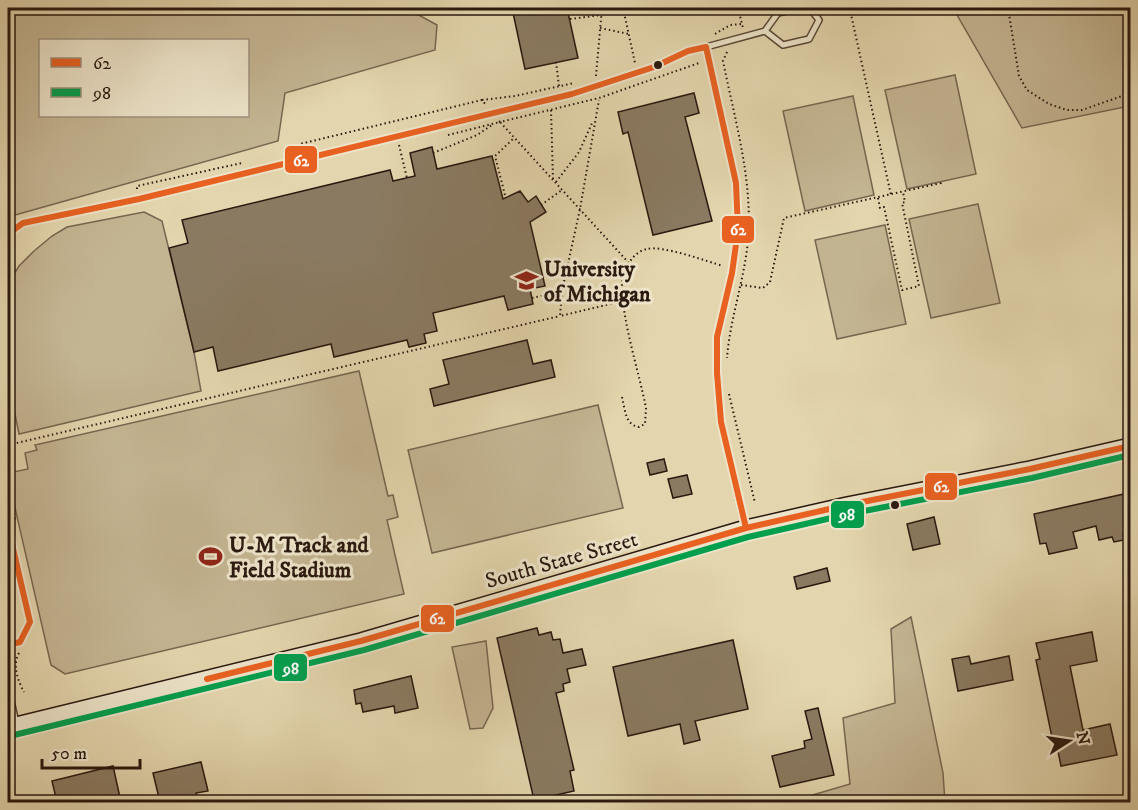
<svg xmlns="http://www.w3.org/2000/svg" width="1138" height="810" viewBox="0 0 1138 810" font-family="'IM FELL DW Pica',serif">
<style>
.green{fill:#c4b592;stroke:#776650;stroke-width:1.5;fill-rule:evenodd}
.building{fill:#8a7a61;stroke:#2a180f;stroke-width:1.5}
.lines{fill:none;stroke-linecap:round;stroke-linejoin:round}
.lane-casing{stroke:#584736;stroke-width:8}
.secondary-casing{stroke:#2a180f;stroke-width:18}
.path{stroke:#2a180f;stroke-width:2;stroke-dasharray:1.5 3;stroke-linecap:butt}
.lane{stroke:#ede4ca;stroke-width:5}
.secondary{stroke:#ede4ca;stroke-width:15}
.bus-1-casing{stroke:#ede4ca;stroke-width:10}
.bus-2-casing{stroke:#ede4ca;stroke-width:10}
.bus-1{stroke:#e86121;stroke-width:6}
.bus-2{stroke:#029f4e;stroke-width:6}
.bus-dot{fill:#2a180f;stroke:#ede4ca;stroke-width:2}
.labels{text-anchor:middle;stroke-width:6;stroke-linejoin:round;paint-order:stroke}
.poi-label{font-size:22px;font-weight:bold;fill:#2a180f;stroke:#ede4ca;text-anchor:start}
.street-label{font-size:22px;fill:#2a180f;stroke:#ede4ca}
.line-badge{stroke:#ede4ca;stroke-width:2}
.badge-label{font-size:16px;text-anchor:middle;font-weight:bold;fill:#fff}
</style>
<rect width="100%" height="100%" fill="#e3d5ad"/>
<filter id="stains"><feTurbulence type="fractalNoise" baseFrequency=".00333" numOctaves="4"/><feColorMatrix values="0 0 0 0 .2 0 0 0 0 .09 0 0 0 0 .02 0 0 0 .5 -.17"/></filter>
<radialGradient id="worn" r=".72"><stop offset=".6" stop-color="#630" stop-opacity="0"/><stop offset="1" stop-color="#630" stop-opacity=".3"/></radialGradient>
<path class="green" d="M8,8H406L437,25L435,50L285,93L278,141L8,217ZM40,40H248V116H40Z
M953,8H1130V106L1022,128Z
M955,75L976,174L907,189L885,90Z
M853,96L874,195L805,211L783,111Z
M978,204L1000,303L931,318L909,219Z
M144,212L162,221L194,352L201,391L19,434L8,380V284L19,266L34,251L52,236L67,227Z
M885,225L906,324L837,339L815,240Z
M359,371L388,496L393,495L398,517L387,520L404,594L65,674L51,665L8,477V473L28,469L25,453L37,450L35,445Z
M598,405L623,508L432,553L408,450Z
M911,617L943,773L945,802H789L850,784L843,718L895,703L891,629Z
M486,641L493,708L483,728L470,729L452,647Z"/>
<path class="building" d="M512,8H567L578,58L525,69Z
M694,93L699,113L685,117L712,221L653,235L628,132L623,134L618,112Z
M432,147L437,169L492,156L503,199L520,191L528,202L536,196L546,212L530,222L545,286L530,289L533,304L508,310L504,296L433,313L437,331L424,334L426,343L409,347L407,340L334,357L331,344L218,371L213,347L194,352L169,248L188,243L182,220L390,170L393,181L415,176L410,153Z
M527,340L533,364L551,360L555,377L434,406L430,389L449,384L443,360Z
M664,459L667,471L650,475L647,463Z
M687,475L692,494L673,498L668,479Z
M1124,494L1131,521V532L1123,534L1124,540L1114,542L1112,537L1099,540L1096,526L1073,532L1077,548L1049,554L1046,543L1040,544L1034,514Z
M934,517L940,544L913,550L907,524Z
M827,568L830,581L797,589L794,577Z
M537,628L539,635L551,632L553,640L560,639L563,653L582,649L586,665L567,669L570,682L563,684L564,691L556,693L574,770L570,771L574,791L534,800L497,638Z
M1092,632L1097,661L1070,666L1083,730L1110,724L1117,755L1061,766L1058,751L1055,752L1036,660L1040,659L1036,643Z
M733,640L748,709L695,721L700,740L684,744L680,724L628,736L613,667Z
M969,656L971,664L1009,656L1013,680L958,691L952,659Z
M411,676L418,708L395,713L394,706L363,712L361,703L356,704L354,690Z
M818,708L834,775L780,787L772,756L805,748L804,741L812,739L805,711Z
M201,762L208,791L196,793L198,802H160L153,773Z
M113,766L121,802H57L52,781Z"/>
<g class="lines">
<defs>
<path id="lane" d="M765,31L783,45L809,39L819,20L812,11L802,8
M706,47L765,31L778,13L799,8
M8,234L23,223L139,199L572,94L654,67L688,51L706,47L736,183L738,230L732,273L717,337V373L721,422L745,527
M8,527L30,622L20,642L8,645
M8,687L16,723"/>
<path id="secondary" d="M8,727L361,641L746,528L847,505L1030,469L1130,446"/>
</defs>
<use href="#lane" class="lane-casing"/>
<use href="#secondary" class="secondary-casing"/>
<path class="path" d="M623,8L635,63
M738,8L743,28
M831,8L832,14L850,10L891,195
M1008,8L1019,76L1027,90L1049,104L1067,110H1082L1122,96H1130
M570,19L601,15
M600,28L629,34
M715,34L730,25L742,24
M727,52L723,61C735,121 753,180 748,241C744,281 730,319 727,358
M556,62L559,86
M596,76L602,8
M482,100L515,96L574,83
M551,110L553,179
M499,121L500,122L599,98L699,63
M448,135L500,122L628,262
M399,145L407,178
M286,153L300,144L482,100L486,105
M433,153L477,135L492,125
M556,182L579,152L593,121
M137,189V186L242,163
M505,195L495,156L514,138
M878,198L880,208L884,207L902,290L919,286L902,203L905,202L903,192
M541,205L562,190
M8,250L12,242
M741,285L763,288L770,282L784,218L941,183V181
M562,291L560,316L623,301
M532,298L562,291L580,209L599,100
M729,394L755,503
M622,397C625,409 625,425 639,427L645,424L646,408C639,372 622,321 622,285C623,270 632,252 647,249C662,245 706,261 723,266
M8,445L560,316
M8,487L16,522
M19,653C12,665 18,681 24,692"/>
<use href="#lane" class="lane"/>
<use href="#secondary" class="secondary"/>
<defs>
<path id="bus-1" d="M8,234L23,223L139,199L572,94L654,67L688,51L706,47L736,183L738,230L732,273L717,337V373L721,422L746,528
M8,527L30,622L20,642L8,645
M207,679L361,641L746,528L847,505L1030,469L1130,446"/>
<path id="bus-2" d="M10,736L364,650L748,537L849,514L1032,478L1130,455"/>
</defs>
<use href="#bus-1" class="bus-1-casing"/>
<use href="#bus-2" class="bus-2-casing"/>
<use href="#bus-1" class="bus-1"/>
<use href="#bus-2" class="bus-2"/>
</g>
<defs>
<symbol id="university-bare" viewBox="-9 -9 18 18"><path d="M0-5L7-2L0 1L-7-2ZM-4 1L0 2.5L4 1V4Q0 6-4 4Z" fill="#8f2418" stroke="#ede4ca" stroke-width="2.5" paint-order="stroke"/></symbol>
<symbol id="stadium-bare" viewBox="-9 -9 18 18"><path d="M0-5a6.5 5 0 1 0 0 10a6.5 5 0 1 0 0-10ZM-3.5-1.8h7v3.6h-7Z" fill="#8f2418" stroke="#ede4ca" stroke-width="2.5" paint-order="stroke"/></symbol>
</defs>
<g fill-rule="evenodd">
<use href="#university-bare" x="510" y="264" width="33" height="33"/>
<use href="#stadium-bare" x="194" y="540" width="33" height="33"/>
</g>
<g class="bus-dot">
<circle cx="658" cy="65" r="5"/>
<circle cx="895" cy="505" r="5"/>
</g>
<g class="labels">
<g class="poi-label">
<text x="544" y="276">University<tspan x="544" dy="25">of Michigan</tspan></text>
<text x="229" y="552">U-M Track and<tspan x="229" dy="25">Field Stadium</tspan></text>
</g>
<g class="street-label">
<text transform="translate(561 559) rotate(-16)" y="8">South State Street</text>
</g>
</g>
<g class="line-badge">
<rect x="284" y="145" width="34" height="29" rx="6" fill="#e86121"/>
<rect x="721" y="215" width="34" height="29" rx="6" fill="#e86121"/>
<rect x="924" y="472" width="34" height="29" rx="6" fill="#e86121"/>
<rect x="830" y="500" width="35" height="29" rx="6" fill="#029f4e"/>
<rect x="420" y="604" width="35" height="29" rx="6" fill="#e86121"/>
<rect x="273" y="653" width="35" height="29" rx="6" fill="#029f4e"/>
</g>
<g class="badge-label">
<text x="301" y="166">62</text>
<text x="738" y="235">62</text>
<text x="941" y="492">62</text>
<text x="847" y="520">98</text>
<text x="437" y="624">62</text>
<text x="291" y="674">98</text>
</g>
<rect width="1138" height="810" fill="none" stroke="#e3d5ad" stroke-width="30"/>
<rect x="9" y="9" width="1120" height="792" fill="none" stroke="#2a180f" stroke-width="3"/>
<rect x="15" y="15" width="1108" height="780" fill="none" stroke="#2a180f" stroke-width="1.5"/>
<rect x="39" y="39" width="210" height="78" fill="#ede4ca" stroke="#9f927f" stroke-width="1.5"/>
<rect x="51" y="58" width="30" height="9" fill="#e86121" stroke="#9f927f" stroke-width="1.5"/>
<text x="93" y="69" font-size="18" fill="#2a180f">62</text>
<rect x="51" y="88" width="30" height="9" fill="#029f4e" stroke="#9f927f" stroke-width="1.5"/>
<text x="93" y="99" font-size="18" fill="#2a180f">98</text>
<g transform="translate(1069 741) rotate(78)" stroke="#ede4ca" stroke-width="4.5" paint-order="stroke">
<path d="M0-4.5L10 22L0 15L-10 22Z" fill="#2a180f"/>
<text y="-9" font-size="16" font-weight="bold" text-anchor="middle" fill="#2a180f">N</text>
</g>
<path d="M42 759v9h98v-9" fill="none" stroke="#2a180f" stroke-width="3"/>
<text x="51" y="759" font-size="18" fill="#2a180f" stroke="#ede4ca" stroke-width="4.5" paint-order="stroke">50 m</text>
<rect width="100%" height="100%" filter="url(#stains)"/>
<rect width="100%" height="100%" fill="url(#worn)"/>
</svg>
